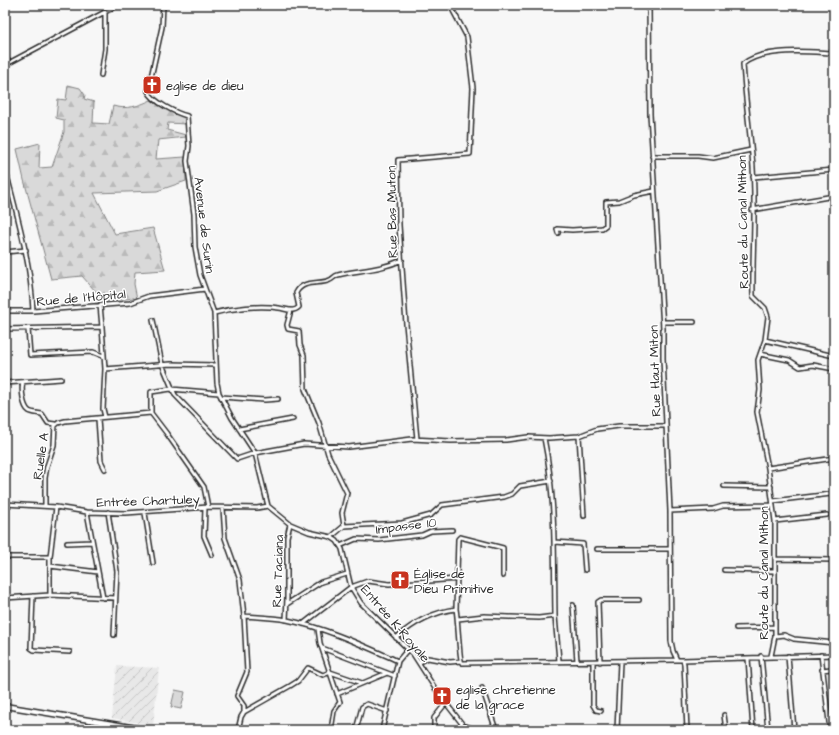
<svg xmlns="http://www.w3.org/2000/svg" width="839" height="735" viewBox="0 0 839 735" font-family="'Architects Daughter',sans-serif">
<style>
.industrial{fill:url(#industrial-furrows)}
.forest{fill:url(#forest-firs);stroke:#828282}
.green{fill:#d9d9d9;stroke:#828282}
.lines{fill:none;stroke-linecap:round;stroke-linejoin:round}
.minor-casing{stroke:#2b2b2b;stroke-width:6}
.major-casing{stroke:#2b2b2b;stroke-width:7}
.minor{stroke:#fff;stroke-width:3}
.major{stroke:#fff;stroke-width:4}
.labels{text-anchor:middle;stroke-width:3;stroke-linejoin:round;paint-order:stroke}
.poi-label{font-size:13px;fill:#2b2b2b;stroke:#fff;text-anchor:start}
.street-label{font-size:13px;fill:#2b2b2b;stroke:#fff}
</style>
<defs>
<pattern id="industrial-furrows" width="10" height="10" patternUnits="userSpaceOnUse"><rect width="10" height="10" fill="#e8e8e8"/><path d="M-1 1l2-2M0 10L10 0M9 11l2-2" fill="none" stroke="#c7c7c7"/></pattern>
<pattern id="forest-firs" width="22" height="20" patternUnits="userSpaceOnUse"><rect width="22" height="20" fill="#d9d9d9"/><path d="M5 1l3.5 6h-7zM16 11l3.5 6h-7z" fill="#bababa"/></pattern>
</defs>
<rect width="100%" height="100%" fill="#f7f7f7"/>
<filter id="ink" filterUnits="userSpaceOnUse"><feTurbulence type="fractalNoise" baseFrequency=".025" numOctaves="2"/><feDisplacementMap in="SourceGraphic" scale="8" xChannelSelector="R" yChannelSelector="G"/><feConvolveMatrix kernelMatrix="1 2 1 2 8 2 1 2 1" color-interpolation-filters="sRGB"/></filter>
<g filter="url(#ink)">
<path class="industrial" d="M117,666L159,668L153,726L112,718Z"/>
<path class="forest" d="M68,85L80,88L85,95L84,99L94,102L93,123L109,124L113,106C126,110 139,106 151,100L165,109L185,117L186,124L168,123L167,130L186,135V137L158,140L156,159L185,157L186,181L157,191L94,193L115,234L153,228L165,270L135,272L134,284L137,299L135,300L134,298L104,301L82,276L51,279L24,180L17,149L40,143L39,168L52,167L64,132V120L56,118L58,99L66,100Z"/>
<path class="green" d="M175,690L185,692L181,709L171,707Z"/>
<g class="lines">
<defs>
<path id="minor" d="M163,5L162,27L148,91C153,102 176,113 187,116L189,146L187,161L194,214L195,247L200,275L214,313L217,383L219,393L232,418L255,453L268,506
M649,5L650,114L663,328V358L670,511L671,641L673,651L677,660H683L684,664L687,730
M5,65L118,5
M101,75L105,49V11
M652,156H698L713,158L751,150
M5,168C17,215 31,262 33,311
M753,177L834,170
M752,210L834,196
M558,233L557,229L572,230L602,228L606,225V202L619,201L634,195L654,191
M5,252L26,250
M100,305L102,327
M291,310L287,325L288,329L299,331L300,345L304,355L305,389L319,423L328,454L347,493L342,513L344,526
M5,311H33L130,303L149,296L205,289
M214,313C233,308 259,305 279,308C286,309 293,313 299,307L296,293C303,279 320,285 330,280C333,279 334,276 338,275C359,270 381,270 402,260
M153,320L162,364L175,395L237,459L255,453L304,444L349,447L412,439L451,441L506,440L528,437L549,438L579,436L597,429L619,426H665
M663,322H694
M5,329L102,327L105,369L103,409L105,417
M28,329L30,355L93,352L103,356
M765,340L834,356
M760,354L789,360L800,367L813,365L834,369
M105,369L171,364L215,365
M23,382C21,389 23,407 29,411C32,413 38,413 42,414L48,423L55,424L54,445L47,466L45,478V506
M5,383L61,379
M221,397L265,400L278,399
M98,419L101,461L105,469
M55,426L58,423L65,421L151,413
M239,429L293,419
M579,436L584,516
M544,438C556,497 554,556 555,615C556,631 558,646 559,661
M417,439L406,324L399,225L398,160L470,154L473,88L467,37L450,5
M768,468L834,458
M724,486L771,487
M773,501L831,494
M5,504L56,507L87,512L126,513L208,507L257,508L268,506
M268,506L290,524L309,532L331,537L337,541L342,549L351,587L361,603L413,654L438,693L463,725L477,730
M208,507L204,487L167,434L151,413V392L171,389L219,393
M205,508L204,536L212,555
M223,508L225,538L240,580L244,616L247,672L237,696L244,706V712
M670,511L713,509L723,506L773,505
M87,512L103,598
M108,512L117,571L114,635
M145,513L153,563
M775,521L827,515
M331,537L344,526L402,523L431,515L442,505L504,497L512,494L520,486L551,481
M555,542L583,544L585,570
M67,543L92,542
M340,546L356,539L379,540L422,535L431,531L452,530
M597,549H670
M8,557H50
M775,559L834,560
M50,566L98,572
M724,570L775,571
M50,595V557L56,507
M33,596L31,648L34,650L70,652
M5,598L50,595L115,598
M287,604L321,582L347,574
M573,605L577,661
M456,609C458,618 459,659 462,663L677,660
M244,616C258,617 273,617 287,620C326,628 362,645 398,661
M458,619L484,616L539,618L555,616
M286,620L287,598V537L290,524
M303,624L351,587L368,581L389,584L457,579
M736,628L775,627
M318,629L320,643L340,702L334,711L331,730
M775,636L784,635L794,639L834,643
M396,638C414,622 433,612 456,609L458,539L460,537L503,548V576
M322,648L395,676
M821,655L830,730
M761,656L768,730
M771,656L775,636V521L768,468L757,412L760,390L758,360L765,340L768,317L765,308L753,296C752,249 757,202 752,155C749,125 745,95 743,64C764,47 808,52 834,53
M788,656L794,730
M748,658L753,730
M683,660L834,655
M420,662L428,658L450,662L461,661
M593,662V705L596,710L601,711
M600,662L598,602L601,600H639
M822,670L831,669
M482,688L496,730
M337,694L387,673
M724,715L726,730
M116,730V725
M238,730L241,717L244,712L290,686L298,681L308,668L323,675L330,672L362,683
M356,730L362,707L367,704L387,711
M382,730L398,661L408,649
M434,730V718L446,703
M486,730L494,725
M617,730L620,662"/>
<path id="major" d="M5,706L149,730"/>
</defs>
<use href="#minor" class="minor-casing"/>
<use href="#major" class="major-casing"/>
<use href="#minor" class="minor"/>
<use href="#major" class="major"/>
</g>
</g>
<defs>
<symbol id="church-square" viewBox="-11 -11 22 22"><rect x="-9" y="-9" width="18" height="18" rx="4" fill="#c8321e" stroke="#fff"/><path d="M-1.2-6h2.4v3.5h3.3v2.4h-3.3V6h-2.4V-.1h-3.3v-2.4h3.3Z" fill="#fff"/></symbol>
</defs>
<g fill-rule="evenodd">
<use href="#church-square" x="141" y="74" width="22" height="22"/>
<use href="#church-square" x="389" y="569" width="22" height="22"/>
<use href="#church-square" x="431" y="685" width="22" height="22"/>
</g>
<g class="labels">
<g class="poi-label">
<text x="166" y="90">eglise de dieu</text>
<text x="414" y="578">Église de<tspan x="414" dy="15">Dieu Primitive</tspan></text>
<text x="456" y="694">eglise chretienne<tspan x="456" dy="15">de la grace</tspan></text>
</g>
<g class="street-label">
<text transform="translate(391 212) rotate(-91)" y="5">Rue Bas Muton</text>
<text transform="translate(742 222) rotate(-91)" y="5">Route du Canal Mithon</text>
<text transform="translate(205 225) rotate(83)" y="5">Avenue de Surin</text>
<text transform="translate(81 297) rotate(-5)" y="5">Rue de l'Hôpital</text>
<text transform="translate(654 371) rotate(-92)" y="5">Rue Haut Miton</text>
<text transform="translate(40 456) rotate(-81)" y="5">Ruelle A</text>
<text transform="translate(148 500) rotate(-2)" y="5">Entrée Chartuley</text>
<text transform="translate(406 525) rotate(-7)" y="5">Impasse 10</text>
<text transform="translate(277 571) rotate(-88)" y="5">Rue Taciana</text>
<text transform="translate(763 573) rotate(-90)" y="5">Route du Canal Mithon</text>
<text transform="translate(396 623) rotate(49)" y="5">Entrée K-Royale</text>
</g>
</g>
<rect width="839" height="735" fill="none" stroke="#fff" stroke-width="20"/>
<rect x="10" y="10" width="819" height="715" fill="none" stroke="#2b2b2b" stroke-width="1.5" filter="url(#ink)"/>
</svg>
